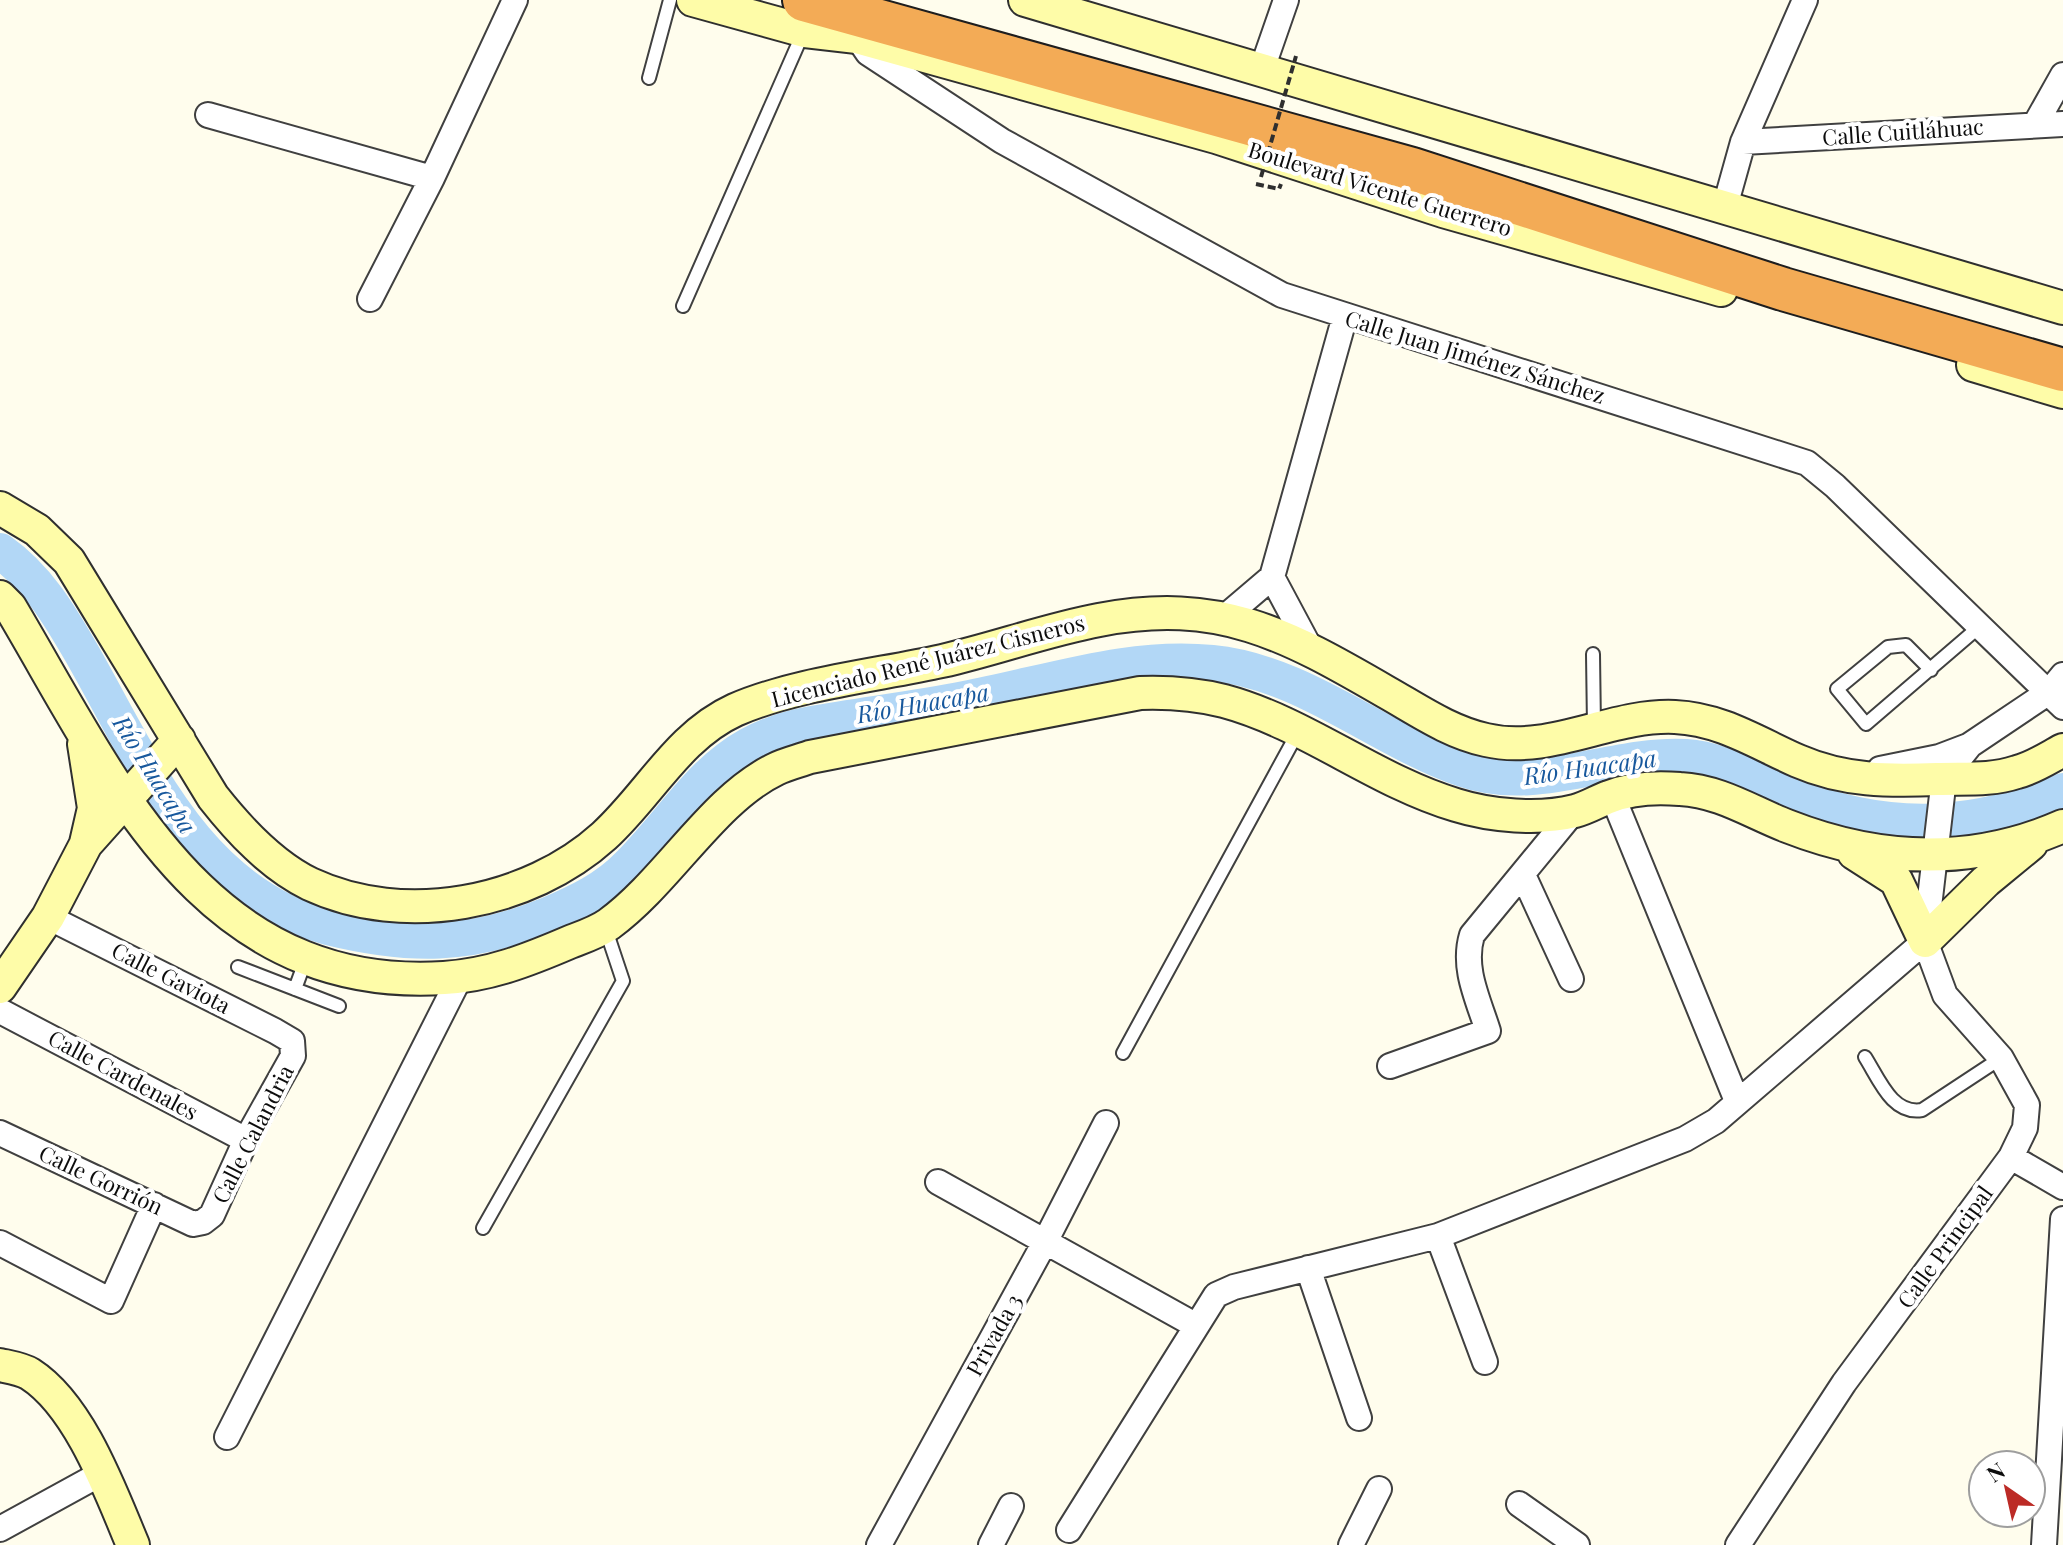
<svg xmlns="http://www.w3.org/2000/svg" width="2063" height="1545" viewBox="0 0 2063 1545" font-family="'Playfair Display',serif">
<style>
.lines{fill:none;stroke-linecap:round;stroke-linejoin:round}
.river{stroke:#b2d7f6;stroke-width:36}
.lane-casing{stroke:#404040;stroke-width:16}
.street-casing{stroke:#404040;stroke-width:28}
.secondary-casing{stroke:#2f2f2f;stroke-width:36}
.highway-casing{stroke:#1e1e1e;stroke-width:46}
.path{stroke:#2f2f2f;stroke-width:4;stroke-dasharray:8 4;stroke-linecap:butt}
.lane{stroke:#fff;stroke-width:12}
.street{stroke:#fff;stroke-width:24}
.secondary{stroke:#fefca8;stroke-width:32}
.highway{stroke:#f3ab56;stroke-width:42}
.path-bridge{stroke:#2f2f2f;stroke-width:4;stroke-dasharray:8 4;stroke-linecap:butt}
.labels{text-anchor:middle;stroke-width:8;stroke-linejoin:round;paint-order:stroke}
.street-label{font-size:22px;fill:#0d0d0d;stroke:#fff}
.water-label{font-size:24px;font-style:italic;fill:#17589d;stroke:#fff}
</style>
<rect width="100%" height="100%" fill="#fffded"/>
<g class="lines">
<path class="river" d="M0,551C37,577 59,614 81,652C143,760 195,893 328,927C409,947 470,947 548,915C578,902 606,889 629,865C691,802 714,741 812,724C863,715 914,709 965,699C1045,684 1130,654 1212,663C1304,672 1377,739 1463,769C1537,795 1610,753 1686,757C1722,759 1753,780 1786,793C1881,832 1969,831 2063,791"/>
<defs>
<path id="lane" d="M649,78L670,0
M683,306L803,33
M1593,654L1594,727
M1931,670L1906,645L1888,647L1837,689L1866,724L1979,627
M238,967L339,1006
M295,989L306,959
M1123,1053L1298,732
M1865,1057C1879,1079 1892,1115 1922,1110L2001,1058
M483,1228L623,981L605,927"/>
<path id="street" d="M857,37L868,53L1002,141L1282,295L1807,463L1835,486L2063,707
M1262,69L1286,0
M208,115L432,178
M2036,123L2063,75
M1743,142L2063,124
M1724,210L1743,142L1805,0
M370,299L432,178L515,0
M1272,577L1311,650
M1225,617L1272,577L1345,316
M1880,769L1939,757L1968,746
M1612,795L1737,1101
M1524,877L1571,979
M0,1011L246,1140
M1390,1066L1488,1031C1478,999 1462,968 1472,935L1574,811
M0,1133L193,1224L203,1222L212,1215L246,1140L293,1056L292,1041L275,1031L48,917
M2011,1157L2063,1187
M938,1182L1195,1325
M1438,1236L1485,1362
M0,1243L111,1301L154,1205
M1308,1268L1359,1418
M227,1437L460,977
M1519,1504L1577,1545
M0,1529L102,1473
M1069,1530L1216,1295L1234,1287L1438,1236L1685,1139L1716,1121L1925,941L1944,778L1970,745L2049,692L2063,675
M879,1545L1046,1240L1106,1123
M991,1545L1011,1506
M1351,1545L1379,1489
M1738,1545L1844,1383L2011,1157L2025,1128L2027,1105L2001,1058L1945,995L1925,941
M2044,1545L2063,1219"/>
<path id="secondary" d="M693,0L805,31L857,37L1216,137L1443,211L1721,290
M1025,0L2063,308
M1973,365L2063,392
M0,508L37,530L69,561L213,797C239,830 271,865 310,884C404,928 529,904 604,836C649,795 678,736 735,710C794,684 879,675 942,661C995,649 1046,630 1099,620C1219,597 1286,634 1386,692C1418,710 1449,732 1486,740C1550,755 1611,714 1675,717C1721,719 1757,743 1798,761C1844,781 1889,781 1937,779C1965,778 1990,781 2017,772C2033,768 2048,758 2063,750
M0,597L10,607C114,782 203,993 444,978C490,975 528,960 570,942C583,937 598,932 609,924C668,881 713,799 776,769C786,764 799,761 810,757L1140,693C1169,692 1196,694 1224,701C1306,723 1375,781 1456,805C1491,816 1539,820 1575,811C1587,808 1598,801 1609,797C1631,788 1656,787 1680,789C1720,791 1751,812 1787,826C1879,862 1972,866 2063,826
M84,744L94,808L86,843
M1854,853L1896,880L1925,941L1986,881L2031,844
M0,987L48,917L86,844L179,740
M0,1365C9,1367 22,1369 30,1374C80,1406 111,1493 133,1545"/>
<path id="highway" d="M804,0L1412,169L1783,289L2063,370"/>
</defs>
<use href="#lane" class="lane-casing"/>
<use href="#street" class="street-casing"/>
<use href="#secondary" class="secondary-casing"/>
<use href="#highway" class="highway-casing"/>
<path class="path" d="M1256,184L1279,189L1281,184"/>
<use href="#lane" class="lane"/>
<use href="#street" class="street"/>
<use href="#secondary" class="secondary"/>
<use href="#highway" class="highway"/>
<path class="path-bridge" d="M1261,177L1296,56"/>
</g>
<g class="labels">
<g class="street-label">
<text transform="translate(1903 132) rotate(-4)" y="8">Calle Cuitláhuac</text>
<text transform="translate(1380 189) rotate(17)" y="8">Boulevard Vicente Guerrero</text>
<text transform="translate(1475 357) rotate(17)" y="8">Calle Juan Jiménez Sánchez</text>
<text transform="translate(928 661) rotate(-14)" y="8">Licenciado René Juárez Cisneros</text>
<text transform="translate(171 978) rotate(27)" y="8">Calle Gaviota</text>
<text transform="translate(123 1075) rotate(28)" y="8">Calle Cardenales</text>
<text transform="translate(253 1134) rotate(-63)" y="8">Calle Calandria</text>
<text transform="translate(101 1180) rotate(25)" y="8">Calle Gorrión</text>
<text transform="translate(1945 1247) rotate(-54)" y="8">Calle Principal</text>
<text transform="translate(994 1335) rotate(-61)" y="8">Privada 3</text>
</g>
<g class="water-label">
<text transform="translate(923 704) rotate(-10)" y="8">Río Huacapa</text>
<text transform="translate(1590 768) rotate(-8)" y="8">Río Huacapa</text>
<text transform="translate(154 775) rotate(58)" y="8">Río Huacapa</text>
</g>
</g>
<g transform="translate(2007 1489) rotate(326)"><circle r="38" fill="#ffffff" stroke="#9e9e9e" stroke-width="2"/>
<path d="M0-6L14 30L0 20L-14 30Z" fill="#bc2b26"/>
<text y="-12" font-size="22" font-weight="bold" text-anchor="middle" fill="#0d0d0d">N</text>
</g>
</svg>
